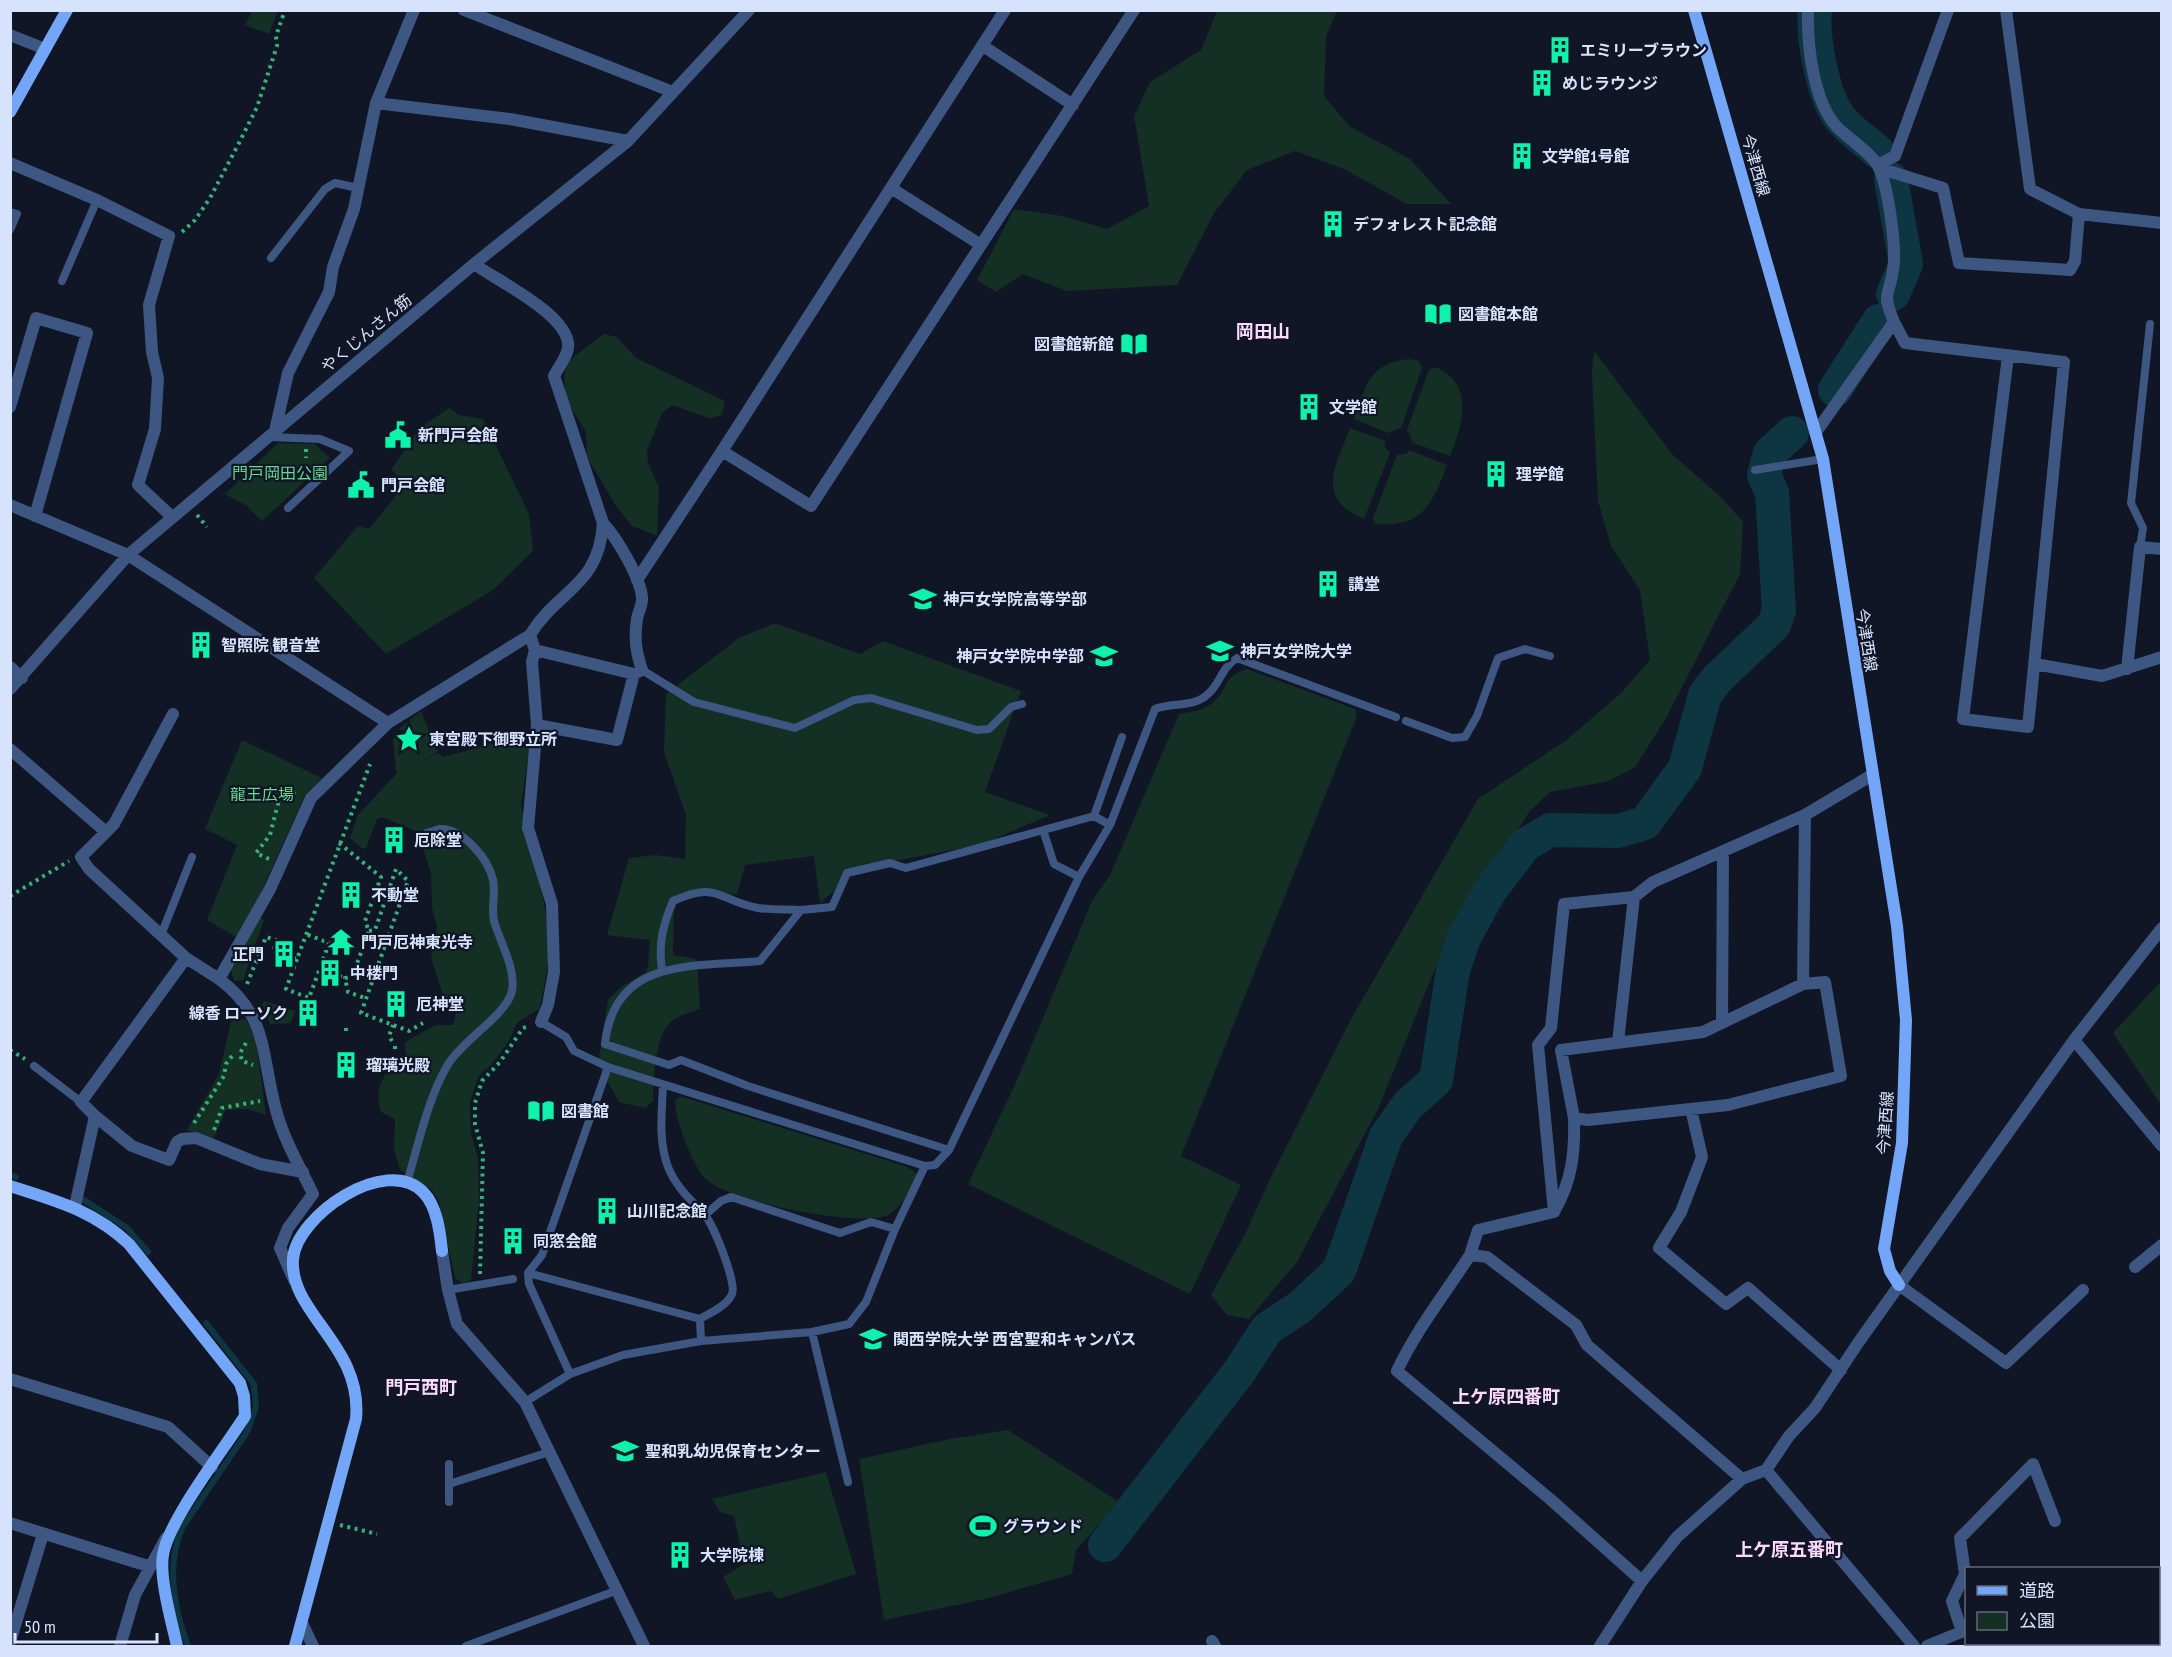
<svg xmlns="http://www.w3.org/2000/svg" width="2172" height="1657" viewBox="0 0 2172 1657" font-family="'PT Sans Narrow','Noto Sans JP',sans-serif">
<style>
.green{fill:#142f23}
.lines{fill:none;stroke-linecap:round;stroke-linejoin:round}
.stream{stroke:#0d3642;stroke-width:6}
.river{stroke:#0d3642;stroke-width:34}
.path{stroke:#36b278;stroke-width:4;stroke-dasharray:3 4.5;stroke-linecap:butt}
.lane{stroke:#3e5782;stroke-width:8}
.street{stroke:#3e5782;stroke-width:12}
.secondary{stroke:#74a6f7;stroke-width:12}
.labels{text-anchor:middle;stroke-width:4.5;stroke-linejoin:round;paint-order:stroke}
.poi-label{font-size:16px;font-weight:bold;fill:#d7e2fd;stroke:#111626;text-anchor:start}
.street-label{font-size:16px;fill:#d7e2fd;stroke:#111626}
.park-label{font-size:16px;fill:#67d98e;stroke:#111626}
.neighbourhood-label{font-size:18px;font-weight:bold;fill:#fbd9fd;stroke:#111626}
</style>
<rect width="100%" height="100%" fill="#111626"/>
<path class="green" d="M252,11H278L269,34L245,25Z
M1217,11H1337L1326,36L1324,96L1349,126L1410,159L1451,204H1407L1344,169L1295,151L1247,170L1214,213L1177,285L1067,291L1023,274L996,292L977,280L1014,209L1062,216L1107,229L1149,206L1134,116L1150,82L1201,50Z
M604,334L617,337L636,358L725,401L722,415L709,418L672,405L662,413L647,451L648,464L659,487L657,536L632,526L616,506L587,457L586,432L564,396L565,371L571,359Z
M1594,351L1672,454L1722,498L1743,522L1740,574L1665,720L1635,767L1609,781L1550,792L1529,812L1443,949L1379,1107L1297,1262L1249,1319L1227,1315L1211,1295L1245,1234L1268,1183L1351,1019L1478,799L1565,741L1621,693L1650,660L1640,590L1611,546L1598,501L1592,373Z
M1409,359L1419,361L1422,368L1401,428L1388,433L1354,419C1366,385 1368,364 1409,359Z
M1435,367C1476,383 1462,427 1450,456L1413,443L1407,430L1429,370Z
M449,408L459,415L483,419L529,514L533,551L493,590L386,654L314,578L358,526L369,529L406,483L391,470L420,428Z
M1350,428L1386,441L1384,446L1390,453L1364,519C1314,498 1336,466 1350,428Z
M278,443L315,444L330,458L262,521L247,506L225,494Z
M1409,450L1447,465C1432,504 1423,528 1375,524L1373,518L1397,455L1406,454Z
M775,623L860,654L883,641L1021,691L985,792L1050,815L980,845L862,867L820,903L814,856L745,865L737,894L674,898L673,955L697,959L700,1009C691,1012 681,1015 673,1020C655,1032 653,1082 653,1101L645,1108L619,1102L598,1064L608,1000L622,986L645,973L648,967L650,940L607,935L629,858L655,855L685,859L686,815L664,752L666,694L739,638Z
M1247,669L1355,709L1357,716L1181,1156L1241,1185L1190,1294L968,1184L1017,1080L1092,901L1110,875L1179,714C1190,712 1202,711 1211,704C1230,690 1220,677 1247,669Z
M421,711L437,752L416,764L437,753L444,757L527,734L531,738L521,804L525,827L523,834C547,896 557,944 539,1009L517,1023L507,1044L490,1066L479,1075L470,1102L471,1134L478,1157L479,1201L471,1280L464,1284L455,1278L439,1202L432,1190L400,1170L394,1149L395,1119L381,1112C373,1083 386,1072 406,1054L405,1042L436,1025H453L457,1010L445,1001L431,958L437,926L432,908L431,874L418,832L382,817L377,819L366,848L363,849L350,838L358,815L398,772L396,771L393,739L396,734L403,738L401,742L411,747L417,736L399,729Z
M242,740L322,778L305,795L258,899L236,937L207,920L237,845L205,829Z
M260,918L264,920L243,980L234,981L231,971Z
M2161,981V1105L2113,1033Z
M264,1001L295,1011L291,1023L270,1024L262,1004Z
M246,1019L256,1041L266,1115L248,1109L226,1110L213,1140L187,1130L219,1074L231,1021Z
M680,1096L905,1166L919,1175C914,1187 900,1209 888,1215C858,1228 731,1202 707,1180C693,1168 675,1120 675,1101Z
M1008,1430L1119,1502L1076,1550L1072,1574L985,1599L884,1620L859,1459L950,1439Z
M826,1472L856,1574L778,1599L771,1591L735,1600L723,1577L744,1564L734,1516L720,1512L712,1499Z"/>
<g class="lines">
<path class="stream" d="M10,1175L16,1177
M84,1200L127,1228L148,1252
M188,1646C174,1610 166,1565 182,1528L247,1432L256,1407L254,1384L206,1323"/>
<path class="river" d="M1815,10C1812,37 1823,97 1840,118C1850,131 1866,141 1878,152
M1891,179L1906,264L1893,294
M1835,390L1879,321
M1105,1545L1239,1372L1267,1329L1300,1307L1339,1271L1386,1136L1408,1105L1436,1080L1453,970L1463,940L1489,892L1525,845L1550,830L1618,831L1645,823L1685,768L1705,695L1717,679L1774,625L1779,610L1772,493L1764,475L1770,453L1792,433"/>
<path class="path" d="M182,232L195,220L210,198L239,143L257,107L277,46L276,36L285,10
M306,449V458
M197,515L207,527
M339,843L381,877L365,921L369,931L352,977L345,978L348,992L365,998
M269,859L256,853L270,835L282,788L298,795
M10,896L69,861
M369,931L375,930L396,869L408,881L361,1013L409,1031L423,1023
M293,958L297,959L370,764
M297,959L286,989L309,998L329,943L306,934
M354,972L372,979
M339,976L345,978
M247,984L266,937L276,940L274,950
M346,1028V1033
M392,1041L389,1036L393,1025
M246,1043L240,1053L242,1061L253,1065
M395,1046V1049
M10,1050L25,1059
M194,1123L224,1076L226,1064L232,1056
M214,1130L222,1108L260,1101
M480,1274L483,1153L475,1124V1103L482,1081L500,1062L523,1028L529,1026
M340,1525L377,1534"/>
<path class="lane" d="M10,212L17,214L10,230
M271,258L325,189L335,183L358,188
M62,281L97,200
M269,437L320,439L349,451L288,508
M1755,470L1823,459
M2140,547L2143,528L2131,503L2150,324
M642,670L694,702L795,728L854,700L871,698L977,730L989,729L1011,707L1022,704
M1406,721L1452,738L1465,737L1477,716L1498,658L1525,649L1550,656
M1094,816L1110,825
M1043,830L1054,864L1079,877
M161,935L192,857
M662,970C658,944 663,925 673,901C719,880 718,901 758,908C772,910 787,909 801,910
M541,1022L566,1037L574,1051L608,1067L925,1166
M34,1066L81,1102
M663,1085C662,1112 658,1140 668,1167C676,1187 690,1199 704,1214C713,1223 737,1283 732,1294C727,1306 710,1313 700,1319
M949,1150L748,1086L681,1060L669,1065L605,1044C614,957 693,967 760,961L801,910L832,907L847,873L890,863L906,868L1094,816L1122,737
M407,1182C419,1143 427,1101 447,1066C462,1040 506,1016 512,991C516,968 500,942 494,921C491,908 496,893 493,880C489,860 463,828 440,829C436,830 431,832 427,833
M705,1215L721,1201L731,1197L840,1233L871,1222L895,1229
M528,1273L700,1319L701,1341
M448,1290L513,1279
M812,1332L848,1482
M570,1374L529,1284L528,1273L542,1255L608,1067
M525,1402L570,1374L623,1355L701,1341L812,1332L849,1324L866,1302L895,1229L925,1166L935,1165L949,1150L1079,877L1110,825L1155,709C1172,702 1194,708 1208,694C1221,683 1220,669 1237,658L1396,717
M449,1484L549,1452
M449,1502V1464
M466,1646L618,1590"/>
<path class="street" d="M464,10L673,92
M1005,10L722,451L811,506L1134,10
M1808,10C1807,44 1813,103 1838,128C1848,138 1872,154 1878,166C1888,185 1897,248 1893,270C1889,299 1881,290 1894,322L1816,432
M2006,10L2030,189L2079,214L2162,223
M10,35L45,49
M983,46L1073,105
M376,103L510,119L628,141
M10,163L97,200L169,236L149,305L152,352L158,378L155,429L138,485L171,516
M1878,165L1895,156L1948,10
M1879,168L1943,188L1959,263L2070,270L2075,261L2079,214
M891,188L981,245
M1894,322L1905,343L2064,362L2028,727L1963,719L2008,356
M10,407L36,318L87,333L35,516
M275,431L288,373L329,292L333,267L354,209L376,103L414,10
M10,505L128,555L388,723
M637,580L722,451
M530,635L535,650L532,662L537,725L528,828L552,904L554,972L548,1005L541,1022
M535,650L634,674L642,670C636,652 634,638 637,619C638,612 643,604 642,597C640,577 617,538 603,523
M2035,664L2102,676L2162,657
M10,667L22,678
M2127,669L2140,547L2162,549
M10,689L128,555L474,264L628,141L749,10
M537,725L617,740L634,674
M10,749L106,832L81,857L89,869L186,958L219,979L270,889L311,798L388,723L530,635C558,589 599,587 603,523L554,376C558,368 567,357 568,348C572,316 496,280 474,264
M106,832L114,824L173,714
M219,979C269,1016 261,1056 276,1110C283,1138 300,1167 313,1194L288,1228L280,1248L294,1280
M1825,982L1841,1076L1728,1105L1588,1120L1574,1118L1561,1050L1703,1032L1803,984Z
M1803,984L1805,815
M1722,1022L1723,853
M2074,1040L2162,1146
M1618,1042L1634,897
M1691,1109L1702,1157L1681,1212L1659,1248L1726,1304L1748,1288L1841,1370
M95,1116L132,1146L169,1160L177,1142L182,1139L196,1138L260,1164L303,1172
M75,1206L95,1116L81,1102L186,958
M1554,1212C1572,1181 1575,1153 1574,1118
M442,1251L448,1290L457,1324L525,1402L644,1646
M1470,1255L1478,1230L1554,1212L1538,1045L1551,1028L1564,904L1634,897L1653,882L1805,815L1872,775
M2135,1267L2162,1245
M1899,1285L2006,1363L2083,1290
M10,1379L168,1427L212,1467
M1766,1470L1914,1646
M10,1523L148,1566
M1642,1581L1550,1499L1397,1371C1416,1330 1445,1294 1470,1255L1487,1257L1576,1325L1587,1345L1742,1479
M302,1623L313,1646
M1962,1632L1952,1601L1965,1574L1960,1538L2033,1464L2055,1521
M1212,1641L1215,1646
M10,1642L43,1534
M120,1646L135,1595L166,1538
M1600,1646L1642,1581L1677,1537L1742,1479L1766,1470L1789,1436L1815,1408L1858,1343L2074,1040L2162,928
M1927,1646L1966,1630"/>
<path class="secondary" d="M1694,10L1823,459L1897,926L1906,1020L1902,1143L1884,1249L1890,1271L1899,1285
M10,112L67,10
M10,1186C56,1201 93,1210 129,1244L240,1383L244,1396L245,1416C224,1449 168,1521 163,1555C159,1578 172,1623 177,1646
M295,1646L356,1419C363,1345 289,1314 293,1259C296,1216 386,1154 423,1192C437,1206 440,1232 442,1251"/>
</g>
<defs>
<symbol id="building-bare" viewBox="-9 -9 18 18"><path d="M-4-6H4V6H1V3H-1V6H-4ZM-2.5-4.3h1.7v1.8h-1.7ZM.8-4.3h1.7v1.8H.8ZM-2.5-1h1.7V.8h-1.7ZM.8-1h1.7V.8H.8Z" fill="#0ff2ab" stroke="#111626" stroke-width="2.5" paint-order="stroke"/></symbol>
<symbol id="library-bare" viewBox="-9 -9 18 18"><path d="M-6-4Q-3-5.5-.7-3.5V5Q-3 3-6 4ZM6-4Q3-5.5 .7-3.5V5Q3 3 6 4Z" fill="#0ff2ab" stroke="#111626" stroke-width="2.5" paint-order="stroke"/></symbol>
<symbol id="civic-bare" viewBox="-9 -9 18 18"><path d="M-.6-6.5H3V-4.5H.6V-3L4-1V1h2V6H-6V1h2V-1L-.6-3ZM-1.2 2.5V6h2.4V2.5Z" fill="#0ff2ab" stroke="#111626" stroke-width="2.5" paint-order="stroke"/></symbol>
<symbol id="school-bare" viewBox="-9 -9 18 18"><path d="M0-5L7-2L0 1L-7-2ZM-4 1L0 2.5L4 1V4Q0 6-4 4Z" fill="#0ff2ab" stroke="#111626" stroke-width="2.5" paint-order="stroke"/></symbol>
<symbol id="university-bare" viewBox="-9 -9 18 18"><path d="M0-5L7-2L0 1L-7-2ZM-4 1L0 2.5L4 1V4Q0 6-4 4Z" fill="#0ff2ab" stroke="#111626" stroke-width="2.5" paint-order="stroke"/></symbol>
<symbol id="sight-bare" viewBox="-9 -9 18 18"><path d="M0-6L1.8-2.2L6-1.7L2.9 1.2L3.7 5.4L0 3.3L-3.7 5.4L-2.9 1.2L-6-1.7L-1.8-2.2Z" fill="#0ff2ab" stroke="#111626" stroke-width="2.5" paint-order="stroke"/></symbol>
<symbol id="temple-bare" viewBox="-9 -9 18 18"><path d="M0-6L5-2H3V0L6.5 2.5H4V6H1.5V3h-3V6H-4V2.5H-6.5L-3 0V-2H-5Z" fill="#0ff2ab" stroke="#111626" stroke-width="2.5" paint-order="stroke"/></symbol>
<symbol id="stadium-bare" viewBox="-9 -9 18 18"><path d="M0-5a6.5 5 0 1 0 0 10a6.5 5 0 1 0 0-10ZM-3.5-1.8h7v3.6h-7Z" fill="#0ff2ab" stroke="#111626" stroke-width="2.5" paint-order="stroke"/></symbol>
</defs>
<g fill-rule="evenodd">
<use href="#building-bare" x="1541" y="31" width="38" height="38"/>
<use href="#building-bare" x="1523" y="64" width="38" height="38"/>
<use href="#building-bare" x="1503" y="137" width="38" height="38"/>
<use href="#building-bare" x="1314" y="205" width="38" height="38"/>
<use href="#library-bare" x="1419" y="295" width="38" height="38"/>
<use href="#library-bare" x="1115" y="325" width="38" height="38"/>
<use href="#building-bare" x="1290" y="388" width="38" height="38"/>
<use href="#civic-bare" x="379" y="416" width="38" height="38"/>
<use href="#building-bare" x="1477" y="455" width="38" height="38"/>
<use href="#civic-bare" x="342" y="466" width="38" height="38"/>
<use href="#building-bare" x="1309" y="565" width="38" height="38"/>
<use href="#school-bare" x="904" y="580" width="38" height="38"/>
<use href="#building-bare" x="182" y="626" width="38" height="38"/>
<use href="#university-bare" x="1201" y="632" width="38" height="38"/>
<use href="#school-bare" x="1085" y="637" width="38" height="38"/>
<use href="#sight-bare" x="390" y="720" width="38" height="38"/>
<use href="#building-bare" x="375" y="821" width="38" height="38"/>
<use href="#building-bare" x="332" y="876" width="38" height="38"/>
<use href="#temple-bare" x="322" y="923" width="38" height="38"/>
<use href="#building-bare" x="265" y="935" width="38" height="38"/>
<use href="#building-bare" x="311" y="954" width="38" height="38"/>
<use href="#building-bare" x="377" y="985" width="38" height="38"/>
<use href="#building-bare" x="289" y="994" width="38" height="38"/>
<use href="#building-bare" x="327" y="1046" width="38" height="38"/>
<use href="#library-bare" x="522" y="1092" width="38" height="38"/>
<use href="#building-bare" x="588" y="1192" width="38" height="38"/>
<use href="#building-bare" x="494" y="1222" width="38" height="38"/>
<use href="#university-bare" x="854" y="1320" width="38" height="38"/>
<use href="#school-bare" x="606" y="1432" width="38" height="38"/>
<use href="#stadium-bare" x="964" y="1507" width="38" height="38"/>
<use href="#building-bare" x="661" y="1536" width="38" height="38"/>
</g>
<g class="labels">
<g class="poi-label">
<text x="1580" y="56">エミリーブラウン</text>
<text x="1562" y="89">めじラウンジ</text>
<text x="1542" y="162">文学館1号館</text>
<text x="1353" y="230">デフォレスト記念館</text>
<text x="1458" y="320">図書館本館</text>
<text x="1114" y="350" text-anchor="end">図書館新館</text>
<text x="1329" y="413">文学館</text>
<text x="418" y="441">新門戸会館</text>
<text x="1516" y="480">理学館</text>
<text x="381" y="491">門戸会館</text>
<text x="1348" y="590">講堂</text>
<text x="943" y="605">神戸女学院高等学部</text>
<text x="221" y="651">智照院 観音堂</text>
<text x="1240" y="657">神戸女学院大学</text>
<text x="1084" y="662" text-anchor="end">神戸女学院中学部</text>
<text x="429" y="745">東宮殿下御野立所</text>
<text x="414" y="846">厄除堂</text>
<text x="371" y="901">不動堂</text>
<text x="361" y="948">門戸厄神東光寺</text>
<text x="264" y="960" text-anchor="end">正門</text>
<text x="350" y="979">中楼門</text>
<text x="416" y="1010">厄神堂</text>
<text x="288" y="1019" text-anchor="end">線香 ローソク</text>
<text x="366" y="1071">瑠璃光殿</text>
<text x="561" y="1117">図書館</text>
<text x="627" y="1217">山川記念館</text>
<text x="533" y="1247">同窓会館</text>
<text x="893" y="1345">関西学院大学 西宮聖和キャンパス</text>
<text x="645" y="1457">聖和乳幼児保育センター</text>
<text x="1003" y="1532">グラウンド</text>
<text x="700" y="1561">大学院棟</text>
</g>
<g class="street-label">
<text transform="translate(1756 165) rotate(74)" y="6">今津西線</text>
<text transform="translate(366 333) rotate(-40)" y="6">やくじんさん筋</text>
<text transform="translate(1867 640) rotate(81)" y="6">今津西線</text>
<text transform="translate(1885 1123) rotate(-86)" y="6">今津西線</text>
</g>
<g class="park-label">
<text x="280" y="479">門戸岡田公園</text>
<text x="262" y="800">龍王広場</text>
</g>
<g class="neighbourhood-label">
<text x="1263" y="338">岡田山</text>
<text x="421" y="1394">門戸西町</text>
<text x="1506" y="1403">上ケ原四番町</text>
<text x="1789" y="1556">上ケ原五番町</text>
</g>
</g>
<rect width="2172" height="1657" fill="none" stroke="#d7e2fd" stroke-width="24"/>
<rect x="1965" y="1567" width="195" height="78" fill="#111626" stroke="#60687c" stroke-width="1.5"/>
<rect x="1977" y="1586" width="30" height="9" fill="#74a6f7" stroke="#60687c" stroke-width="1.5"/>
<text x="2019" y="1597" font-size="18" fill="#d7e2fd">道路</text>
<rect x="1977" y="1612" width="30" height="18" fill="#142f23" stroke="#60687c" stroke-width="1.5"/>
<text x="2019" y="1627" font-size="18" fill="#d7e2fd">公園</text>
<path d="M15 1633v9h142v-9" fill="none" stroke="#d7e2fd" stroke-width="3"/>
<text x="24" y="1633" font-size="18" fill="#d7e2fd" stroke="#111626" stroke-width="4.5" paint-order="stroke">50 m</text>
</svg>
